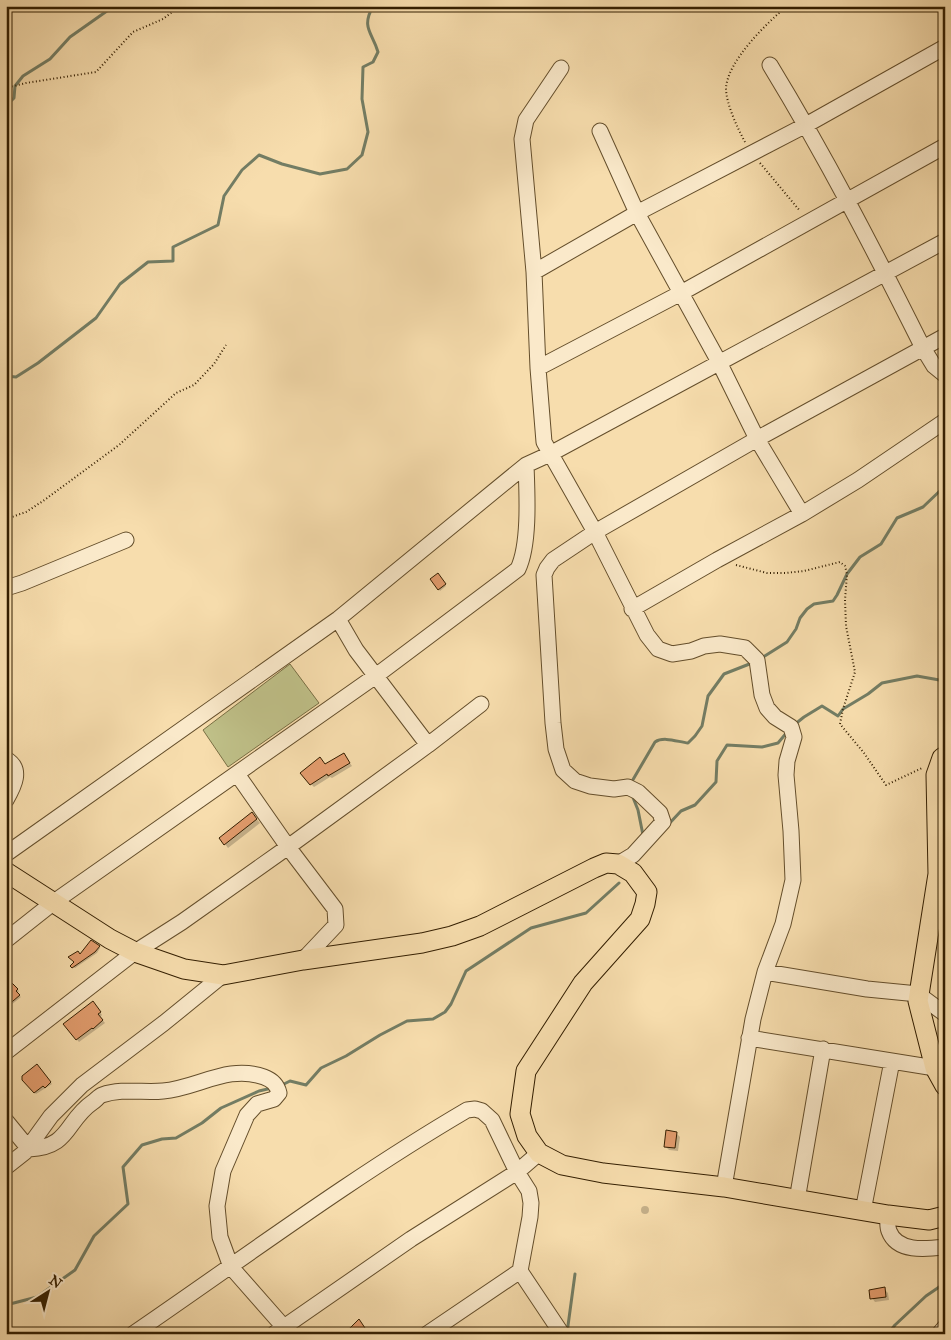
<svg xmlns="http://www.w3.org/2000/svg" width="951" height="1340" viewBox="0 0 951 1340" font-family="'IM FELL Great Primer',serif">
<style>
.green{fill:#bfc088;stroke:#796f44}
.shadow{fill:#0003}
.lines{fill:none;stroke-linecap:round;stroke-linejoin:round}
.stream{stroke:#737d64;stroke-width:3}
.building{fill:#e39c6d;stroke:#331e00}
.minor-casing{stroke:#644e2b;stroke-width:17}
.major-casing{stroke:#331e00;stroke-width:21}
.path{stroke:#331e00;stroke-width:2;stroke-dasharray:1 2.5;stroke-linecap:butt}
.minor{stroke:#fae9ca;stroke-width:15}
.major{stroke:#f7ddad;stroke-width:19}
</style>
<rect width="100%" height="100%" fill="#f7ddad"/>
<filter id="stains"><feTurbulence type="fractalNoise" baseFrequency=".004" numOctaves="4"/><feColorMatrix values="0 0 0 0 .2 0 0 0 0 .09 0 0 0 0 .02 0 0 0 .5 -.17"/></filter>
<radialGradient id="worn" r=".72"><stop offset=".6" stop-color="#630" stop-opacity="0"/><stop offset="1" stop-color="#630" stop-opacity=".3"/></radialGradient>
<path class="green" d="M290,664L319,703L228,767L203,730Z"/>
<path class="shadow" d="M440,576L446,586L440,591L439,589Z
M344,754L352,766L332,778L330,777L314,787L311,784L325,765Z
M255,817L260,823L228,848L225,844Z
M99,947L100,948L97,953L75,968L72,966L80,955Z
M12,984L19,991L17,994L21,997L6,1009V987Z
M96,1006L102,1015L100,1017L105,1023L79,1042L64,1024Z
M37,1066L52,1084L36,1094L23,1079Z
M676,1133L680,1137L678,1151L669,1150L665,1146Z
M641 1210a4 4 0 1 1 8 0a4 4 0 1 1-8 0Z
M884,1289L888,1293L889,1300L875,1302L872,1298Z
M361,1322L365,1329L358,1334H341L350,1327L352,1328Z"/>
<g class="lines">
<path class="stream" d="M6,106L14,98L15,86L23,76L50,59L70,37L114,6
M6,376L16,377L38,363L96,318L120,284L148,262L173,261V247L218,225L224,196L242,170L259,155L282,164L320,174L347,169L362,155L368,132L362,99L363,67L373,62L378,52C372,32 361,28 373,6
M760,659L787,642L796,629L800,618L807,609L814,604L833,601L837,595L847,574L860,557L881,544L897,518L923,507L945,486
M794,725L804,717L822,706L838,716L843,709L868,694L882,683L917,676L945,681
M631,783L655,742C664,736 678,742 688,743L695,736L702,726L708,696L724,674L752,663
M632,795L638,810L643,835
M667,826L681,811L695,805L716,782L717,761L727,745L762,747L778,743L788,731
M280,1086L290,1081L306,1085L321,1068L346,1056L380,1035L407,1021L433,1019L445,1012L451,1004L466,971L531,928L586,913L619,883
M6,1305L37,1297L75,1270L94,1236L128,1204L123,1167L142,1145L162,1139L176,1138L202,1123L221,1108L259,1091L272,1088
M567,1333L575,1274
M888,1334L895,1325L926,1296L945,1283"/>
</g>
<path class="building" d="M438,573L446,584L438,590L430,579Z
M344,753L350,763L328,776L327,774L310,785L300,773L320,757L325,764Z
M252,812L257,819L224,845L219,838Z
M91,940L100,946L95,952L72,968L70,966L74,962L68,957L78,951L80,954Z
M6,982L10,985L12,983L18,989L16,991L20,995L6,1007Z
M93,1001L101,1012L98,1014L103,1020L93,1029L92,1028L76,1040L63,1024Z
M37,1064L51,1082L45,1088L43,1086L34,1093L22,1080V1076Z
M666,1130L677,1132L675,1148L664,1147Z
M885,1287L886,1297L870,1299L869,1290Z
M359,1319L365,1328L357,1334H344Z"/>
<g class="lines">
<defs>
<path id="minor" d="M770,65C826,157 875,252 923,348L934,366L945,375
M561,68L526,120L522,139L534,272L538,368L544,442L595,532L647,635L658,649L672,654L691,651L704,646L720,644L745,648L757,660L762,695L767,708L775,717L791,727L794,737L787,761L786,775L791,831L793,880L783,924L765,972L753,1019L724,1187
M600,131L637,213L719,362L757,439L802,514
M534,272L637,213L806,125L945,47
M538,368L681,293L945,146
M6,588L22,583L126,540
M632,609L717,560L802,514L858,480L945,421
M338,619L356,650L428,745
M6,759C23,769 14,786 6,800
M237,774L288,847L335,909L336,925L303,960
M6,854L338,619L526,465L550,454L945,241
M618,864L633,855L663,822L660,813L638,792L628,787L614,789L590,786L575,781L563,770L556,749L553,723L544,575L547,568L553,560L595,532L757,439L945,336
M6,940L54,902L377,675L518,569C530,544 527,492 526,465
M765,972L867,989L918,994L945,1014
M749,1038L935,1068
M6,1052L135,952L182,922L288,847L428,745L481,704
M6,1121L29,1149
M29,1149C71,1147 65,1121 93,1102C96,1100 99,1096 102,1095C122,1088 144,1093 163,1091C198,1088 228,1064 264,1077C272,1080 277,1084 279,1093L274,1099L257,1104L247,1115L223,1171L217,1206L220,1237L231,1267L290,1334
M6,1167L25,1152L51,1116L82,1085L164,1023L223,975
M797,1200L823,1049
M863,1211L892,1061
M888,1215C888,1220 887,1226 889,1231C897,1253 927,1249 945,1247
M520,1271L562,1334
M133,1334C244,1258 351,1178 467,1110L475,1109L482,1111L492,1120L517,1172L529,1191L531,1203L530,1217L520,1271L427,1334
M274,1334L411,1239L517,1172L539,1153
M939,1334L945,1327"/>
<path id="major" d="M945,756L942,758L936,775L938,874L918,1001L935,1068L945,1086
M6,872L110,939L135,952L184,969L223,975L303,960L422,943L452,936L480,926L594,868L606,863L618,864L633,873L647,892L645,904L640,919L583,983L526,1071L520,1114L527,1136L539,1153L562,1165L603,1173L724,1187L888,1215L929,1220L945,1216"/>
</defs>
<use href="#minor" class="minor-casing"/>
<use href="#major" class="major-casing"/>
<path class="path" d="M577,6H581
M6,90L10,87L26,83L96,72L133,32L163,19L180,6
M745,142C738,129 726,104 726,88C728,60 767,23 787,6
M760,163L800,211
M6,519L26,512L43,501L119,445L176,393L194,385L214,364L226,345
M736,565L767,573H785L804,571L840,562L845,566L847,574L845,600L846,626L855,672L843,709L840,724L864,753L886,785L922,768"/>
<use href="#minor" class="minor"/>
<use href="#major" class="major"/>
</g>
<rect width="951" height="1340" fill="none" stroke="#f7ddad" stroke-width="25"/>
<rect x="8" y="8" width="936" height="1325" fill="none" stroke="#331e00" stroke-width="2.5"/>
<rect x="12" y="12" width="926" height="1315" fill="none" stroke="#331e00"/>
<g transform="translate(48 1292) rotate(36)" stroke="#fae9ca" stroke-width="4" paint-order="stroke">
<path d="M0-4L9 19L0 12L-9 19Z" fill="#331e00"/>
<text y="-8" font-size="14" font-weight="bold" text-anchor="middle" fill="#331e00">N</text>
</g>
<rect width="100%" height="100%" filter="url(#stains)"/>
<rect width="100%" height="100%" fill="url(#worn)"/>
</svg>
